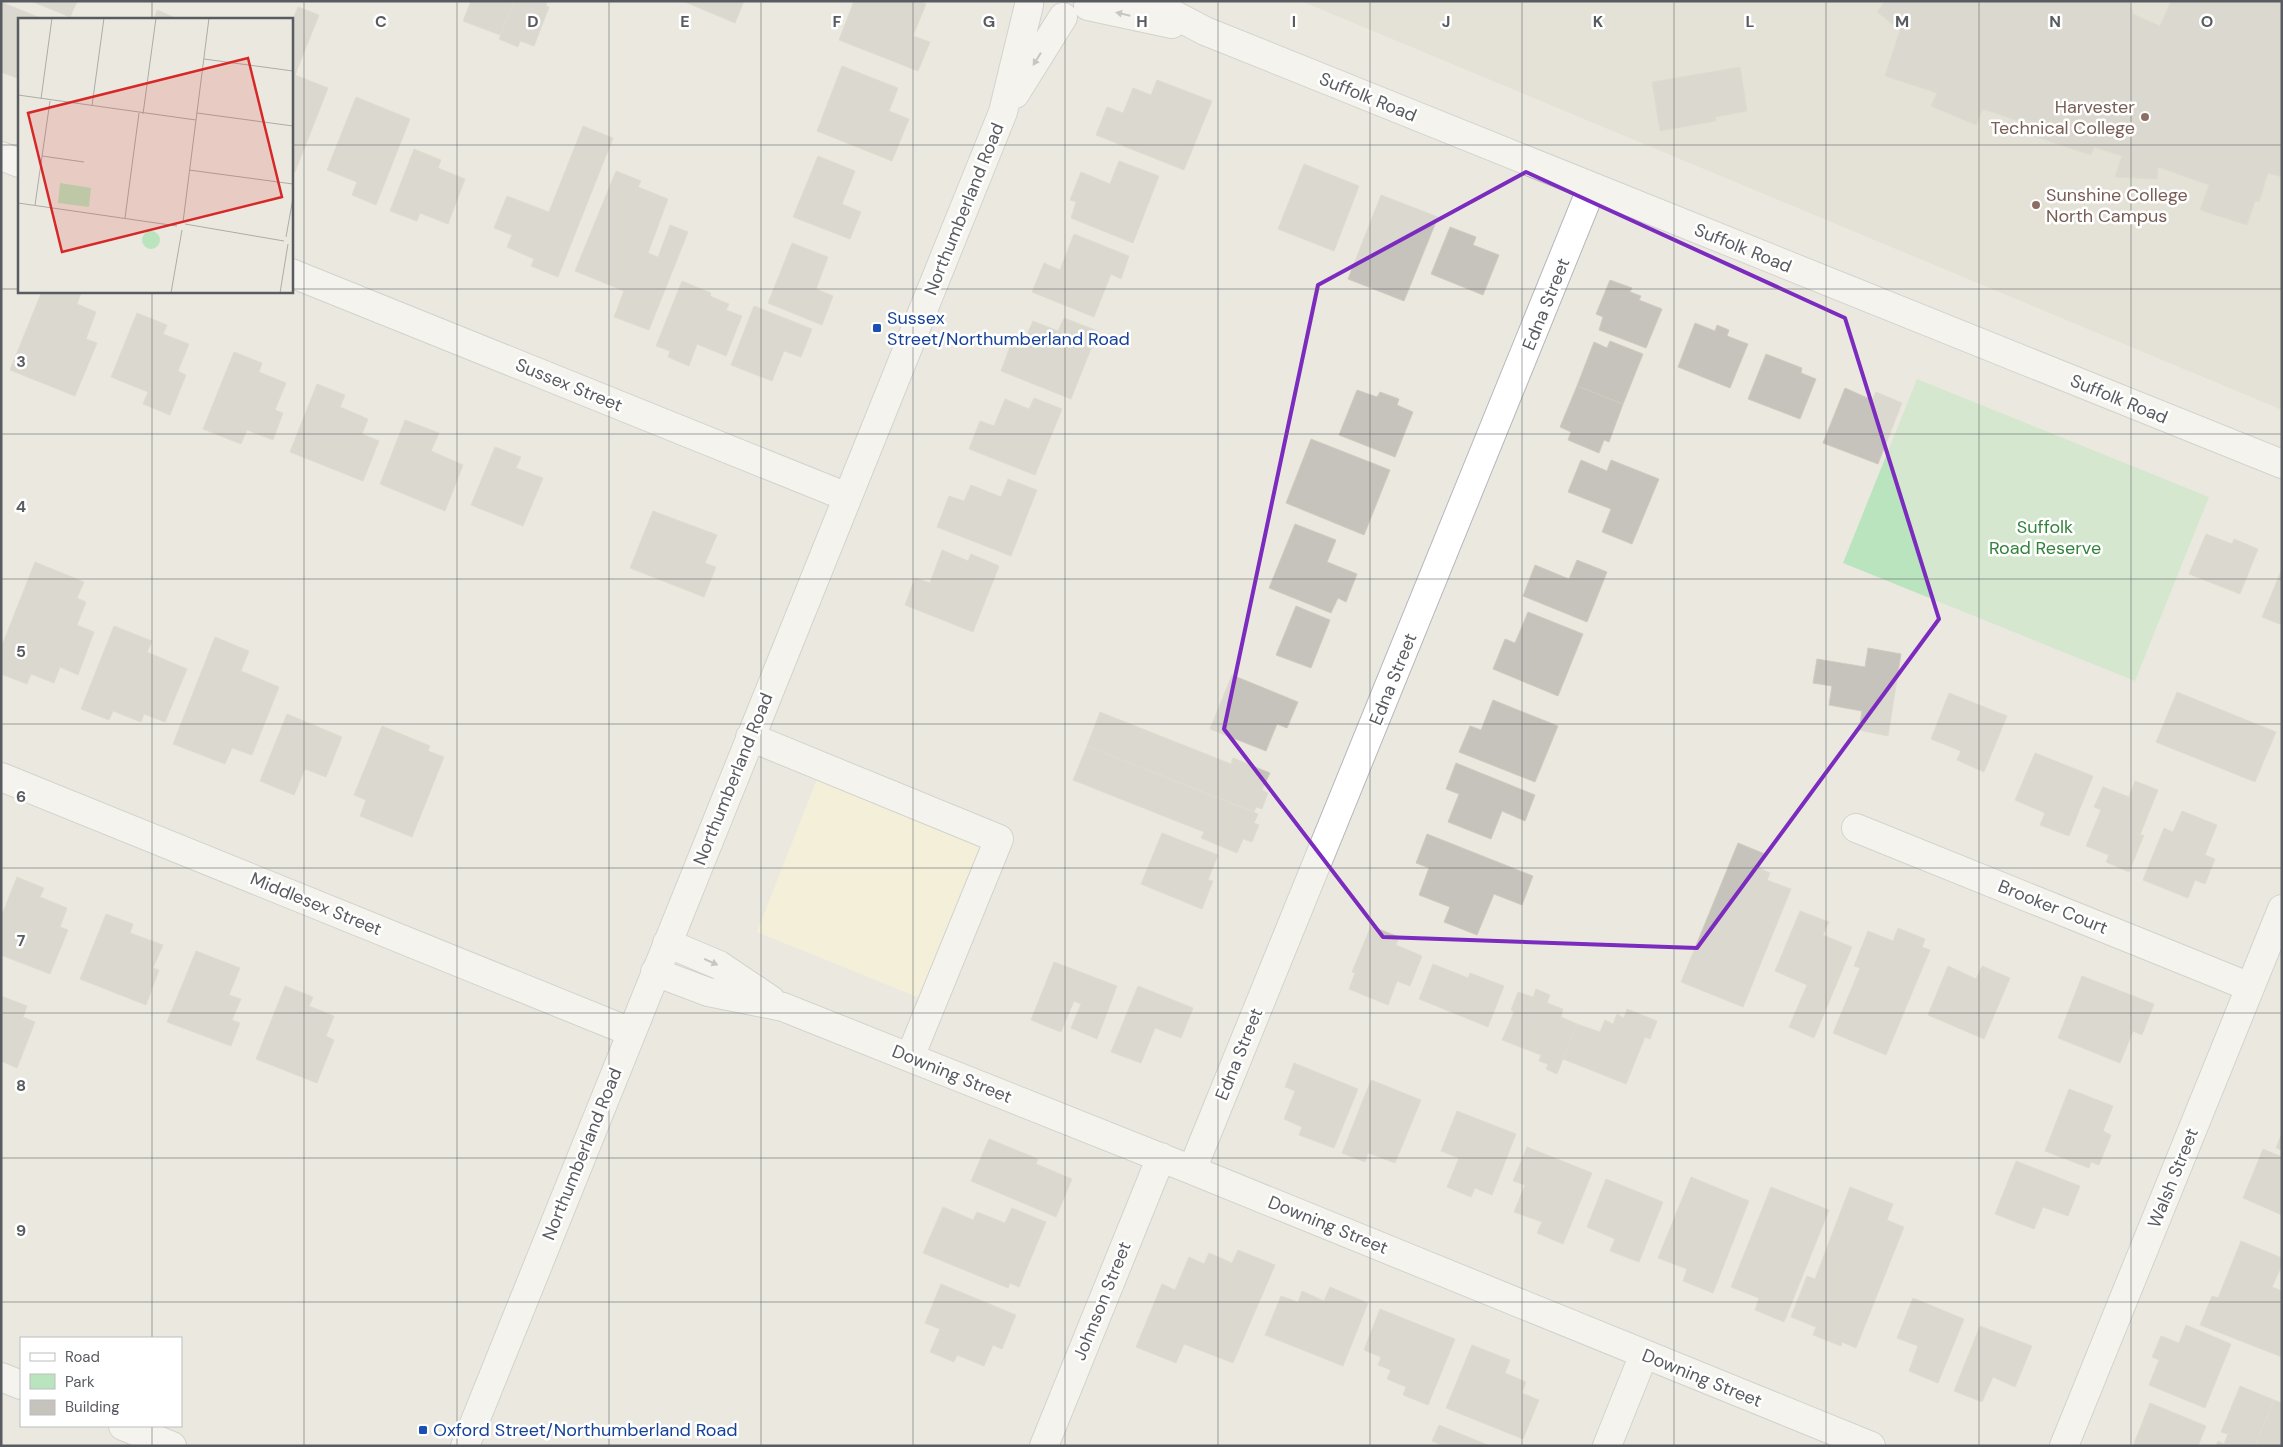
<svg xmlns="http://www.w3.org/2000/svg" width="2283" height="1447" viewBox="0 0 2283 1447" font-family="'DM Sans',sans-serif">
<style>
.commercial{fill:#fdf6d2}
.education{fill:#dbd8cd}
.green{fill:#bae4bd}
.building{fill:#c6c3bc;stroke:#d0cbbd}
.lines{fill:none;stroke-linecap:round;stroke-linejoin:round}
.minor-casing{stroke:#b5b7bc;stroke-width:30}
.minor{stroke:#fff;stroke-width:28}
.oneway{fill:#9b9da0}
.marked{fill:none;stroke:#7b2cbf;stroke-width:4;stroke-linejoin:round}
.grid{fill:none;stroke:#585b60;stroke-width:1;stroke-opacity:0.55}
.education-dot{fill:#8d6e63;stroke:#fff;stroke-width:2}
.transit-dot{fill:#1a4fb4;stroke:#fff;stroke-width:2}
.labels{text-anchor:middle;stroke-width:5;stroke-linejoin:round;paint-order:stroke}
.street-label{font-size:18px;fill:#585b60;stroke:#fff}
.education-label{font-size:18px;fill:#785e54;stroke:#fff;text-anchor:end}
.transit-label{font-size:18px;fill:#164399;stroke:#fff;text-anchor:start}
.park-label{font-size:18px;fill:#34833c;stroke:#fff}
.inset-road{fill:none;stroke:#acaca8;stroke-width:1}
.view{fill:#d62828;fill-opacity:0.15;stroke:#d62828;stroke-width:2.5}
.inset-edge{fill:none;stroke:#585b60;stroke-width:2.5}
.grid-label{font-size:16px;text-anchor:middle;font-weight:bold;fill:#585b60;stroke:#fff;stroke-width:5;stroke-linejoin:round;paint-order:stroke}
</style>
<rect width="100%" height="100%" fill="#ebe9df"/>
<path class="commercial" d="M825,759L986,844L932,1003L757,932Z"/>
<path class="education" d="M1301,1H2282V410Z"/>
<path class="green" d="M1917,379L2209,497L2135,681L1843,563Z"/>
<path class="building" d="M31,1H75L77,2L70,17Z
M471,1H514L500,35L463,21Z
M514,1H547L546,6L549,7L534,46L520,41L518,47L499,39Z
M683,1H744L735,23Z
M854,1H919L926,4L913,36L930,42L918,71L839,40Z
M1885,1H2130L2133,14L2160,26L2171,1H2282V177L2268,173L2259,202L2255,201L2247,225L2200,210L2209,185L2158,167L2157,179L2115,177L2122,156L2094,147L2091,155L2030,135L2033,126L1983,109L1976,125L1931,106L1937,93L1885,76L1900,30L1877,12Z
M1,2L43,19H19V79L1,72L3,62H1Z
M298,7L319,15L295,75L328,88L295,172L291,170V24Z
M157,10L178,19H154Z
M842,66L898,88L889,111L909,119L892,161L817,131Z
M1740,67L1747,111L1715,117L1716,121L1660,131L1652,82Z
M1157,80L1212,101L1184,170L1096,135L1107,107L1123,113L1133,88L1151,95Z
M356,97L410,119L376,205L352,195L357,182L327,170Z
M583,126L613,138L558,277L531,266L534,259L507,247L512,235L494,228L507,196L549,212Z
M414,149L441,160L438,168L465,179L448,224L420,213L417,221L390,211Z
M818,156L855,171L842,204L861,212L850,239L793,217Z
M1119,161L1159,176L1133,243L1071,218L1076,202L1070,200L1081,172L1110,184Z
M1304,164L1359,186L1334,251L1278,229Z
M616,171L641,181L638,187L668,199L648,253L658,257L670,225L688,232L649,330L614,317L624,291L575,271Z
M1381,195L1438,217L1404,301L1348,279Z
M1450,227L1476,237L1473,245L1499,255L1483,295L1431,274Z
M1074,234L1129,256L1121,279L1111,274L1094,317L1032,292L1044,263L1060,270Z
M792,243L828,257L816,289L833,296L822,325L768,303Z
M1610,280L1632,288L1630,292L1641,296L1639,300L1662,309L1646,348L1599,330L1603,317L1596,314Z
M682,281L711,293L710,296L729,304L726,310L742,316L726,356L697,344L689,366L668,357L670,351L656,346Z
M42,291H82L77,304L96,312L86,339L97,343L75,396L10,370Z
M754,306L812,329L801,357L784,351L772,381L731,365Z
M137,313L167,325L163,334L189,344L178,371L186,375L170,415L143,404L148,392L111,377Z
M1064,318L1098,331L1071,399L1001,371L1011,344L1021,348L1033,321L1058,331Z
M1695,323L1715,331L1717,325L1729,330L1727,336L1748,344L1730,388L1678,367Z
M1610,341L1643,354L1623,404L1577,386L1594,342L1607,348Z
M234,352L262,363L259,372L286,383L275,410L283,413L273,440L247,430L241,444L203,429Z
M1766,354L1802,368L1801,373L1816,379L1800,419L1748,399Z
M317,384L345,395L340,407L368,419L362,434L379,441L363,481L290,452Z
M1577,386L1623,404L1609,442L1604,440L1599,453L1568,440L1571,432L1560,427Z
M1845,388L1872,400L1876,392L1902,403L1878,464L1823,443Z
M1357,390L1377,397L1380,392L1399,399L1397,405L1413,412L1395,457L1339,435Z
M1034,398L1062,409L1035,475L969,449L980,421L994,426L1005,399L1029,409Z
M405,420L439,433L431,451L463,465L445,511L380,484Z
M1311,439L1390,470L1364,535L1286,503Z
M495,447L521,457L516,468L543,478L523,526L471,505Z
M1581,460L1607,471L1611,460L1659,479L1632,544L1602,532L1611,509L1568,492Z
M1008,479L1037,490L1011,556L937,527L949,496L964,501L971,485L1001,497Z
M653,511L717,535L705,563L716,567L704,597L630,568Z
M1295,524L1336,540L1327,562L1357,574L1346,602L1338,598L1331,613L1269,588Z
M2206,534L2232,544L2234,539L2258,549L2240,594L2189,574Z
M942,550L968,561L971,554L999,566L973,632L905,605L915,578L930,583Z
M1577,560L1607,572L1587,622L1523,596L1535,565L1569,579Z
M35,562L84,582L77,598L86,602L77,625L94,632L78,675L60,667L54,683L31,674L27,684L1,674V648Z
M2282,569V625L2262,617Z
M1296,606L1330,620L1311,668L1276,655Z
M1528,612L1583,634L1558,696L1493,669L1505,639L1515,643Z
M114,626L152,641L147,652L187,669L165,722L144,714L141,722L113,711L109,720L81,709Z
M215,637L249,651L241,671L279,687L252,755L232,748L225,764L173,744Z
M1868,648L1901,654L1888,736L1859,730L1862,711L1829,705L1832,686L1813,683L1817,659L1865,667Z
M1232,675L1298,702L1287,728L1277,724L1266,751L1210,729Z
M2177,692L2276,732L2255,782L2156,742Z
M1949,693L2007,716L1984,772L1957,760L1961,751L1931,739Z
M1493,700L1558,726L1535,782L1459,752L1470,726L1481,730Z
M1100,712L1231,764L1233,758L1270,773L1262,790L1268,793L1262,809L1256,807L1254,812L1087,746Z
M287,714L342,737L326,777L305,769L294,795L260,781Z
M382,726L430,746L428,751L444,757L412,837L360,816L366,800L354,795Z
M1087,746L1258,814L1254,823L1259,825L1252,842L1243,839L1237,853L1201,838L1204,832L1073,780Z
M2035,753L2093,776L2069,836L2040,825L2045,813L2015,800Z
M1456,763L1535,795L1525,821L1502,811L1491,839L1448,822L1459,794L1446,789Z
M2135,781L2158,790L2140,835H2144L2129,872L2106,862L2109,855L2086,846L2101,810L2094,807L2103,787L2129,797Z
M2182,811L2217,825L2205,855L2215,859L2205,884L2195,880L2188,898L2143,880L2164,828L2173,832Z
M1162,833L1218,855L1208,880L1213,881L1202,909L1141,884Z
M1427,834L1533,876L1522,905L1494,894L1477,935L1444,922L1450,907L1419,895L1429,868L1416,863Z
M1738,843L1765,854L1759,868L1770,873L1767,880L1791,889L1743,1007L1681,982Z
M17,877L44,888L40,897L67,908L60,927L68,930L50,974L1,955V917Z
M1800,911L1829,922L1823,935L1852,947L1814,1038L1789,1027L1807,985L1775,971Z
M106,914L133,924L130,933L163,945L153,968L159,970L146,1005L80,979Z
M1371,926L1399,937L1396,945L1422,956L1410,986L1397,981L1388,1005L1349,989L1355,973L1352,972Z
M1898,928L1925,939L1922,947L1930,950L1886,1055L1833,1033L1860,968L1854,966L1868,931L1893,941Z
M196,951L240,968L229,995L241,999L232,1020L240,1023L231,1046L167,1022Z
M1054,962L1117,986L1097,1039L1071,1028L1081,1004L1074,1001L1061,1032L1031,1020Z
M1433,964L1468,978L1470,973L1504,986L1488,1027L1419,999Z
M1948,966L1976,979L1982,966L2010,978L1984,1039L1928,1015Z
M2082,976L2154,1004L2142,1035L2133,1031L2120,1063L2058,1038Z
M285,986L313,997L309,1006L334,1016L326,1036L334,1040L317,1083L256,1059Z
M1138,986L1193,1008L1181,1038L1155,1028L1141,1063L1111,1052Z
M1536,989L1550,995L1547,1003L1563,1009L1561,1017L1577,1024L1557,1074L1546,1069L1548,1064L1539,1061L1541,1055L1502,1040L1514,1012L1511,1010L1518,992L1533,997Z
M1,996L27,1006L23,1017L35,1022L17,1068L1,1061Z
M1627,1009L1657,1021L1650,1039L1645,1037L1626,1084L1563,1059L1577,1024L1600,1032L1605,1020L1613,1024L1617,1014L1624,1018Z
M1294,1063L1358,1089L1334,1148L1299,1135L1302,1127L1284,1119L1295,1091L1285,1087Z
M1371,1080L1421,1100L1395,1163L1368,1153L1365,1162L1342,1153Z
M2069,1089L2113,1106L2103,1131L2111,1135L2099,1165L2091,1162L2089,1168L2045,1151Z
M1457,1111L1516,1134L1492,1195L1475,1188L1471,1197L1447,1187L1459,1158L1441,1151Z
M2282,1133V1150L2276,1148Z
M989,1139L1038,1159L1036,1164L1072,1179L1056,1217L971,1181Z
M1527,1147L1592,1173L1563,1244L1537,1233L1542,1222L1514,1212L1525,1185L1513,1181Z
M2263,1149L2282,1157V1215L2243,1198Z
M2016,1161L2080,1186L2068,1216L2043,1207L2034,1229L1995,1214Z
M1691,1177L1749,1201L1713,1293L1683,1281L1687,1269L1658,1258Z
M1606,1179L1663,1202L1639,1262L1610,1251L1615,1239L1587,1227Z
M1771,1187L1829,1210L1784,1322L1755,1310L1759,1298L1731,1287Z
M1850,1187L1893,1204L1887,1220L1904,1227L1856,1348L1842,1342L1841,1346L1813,1335L1816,1327L1791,1317L1807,1276L1815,1279Z
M943,1207L973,1220L977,1212L1005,1223L1012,1208L1046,1222L1019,1287L1010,1283L1008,1288L923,1253Z
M2241,1241L2282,1258V1265L2272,1287L2282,1291V1357L2200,1325L2212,1296L2218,1298Z
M1238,1250L1275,1265L1233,1363L1184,1344L1176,1363L1136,1347L1162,1284L1175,1290L1189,1257L1204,1264L1209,1253L1232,1263Z
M941,1284L1016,1315L1002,1349L993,1345L984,1366L957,1355L954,1362L930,1352L940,1329L925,1323Z
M1330,1287L1368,1303L1343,1366L1265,1335L1281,1296L1298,1302L1302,1291L1324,1301Z
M1913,1298L1964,1319L1938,1383L1909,1371L1918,1346L1897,1338Z
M1380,1309L1455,1339L1428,1405L1403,1395L1406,1387L1387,1379L1391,1370L1378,1365L1381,1357L1364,1350Z
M2186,1325L2231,1344L2205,1408L2149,1385L2159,1360L2152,1357L2161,1336L2179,1343Z
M1980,1326L2032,1346L2015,1387L1993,1377L1982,1402L1954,1391Z
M1472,1345L1510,1360L1505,1373L1526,1382L1522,1393L1539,1400L1523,1439L1446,1408Z
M2240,1386L2274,1400L2255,1446H2216L2218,1441L2224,1444L2228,1434L2221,1432Z
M2274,1400L2282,1403V1446H2255Z
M2150,1403L2206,1426L2198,1446H2133Z
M1439,1425L1490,1446H1444L1432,1441Z"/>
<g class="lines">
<defs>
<path id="minor" d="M1148,1L1205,31L2282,464
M1088,6L1172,24
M1015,94L1063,17
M1,156L19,163
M291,273L847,497
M750,737L999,839L910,1057
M1,777L631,1032
M1856,828L2250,987
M667,943L719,965L771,1000
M655,972L708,992L783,1007L1192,1170L1871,1446
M1192,1170L1592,187
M1,1377L21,1385
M123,1426L172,1446
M465,1446L1003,112L1029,5
M1044,1446L1161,1157
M1607,1446L1644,1354
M2064,1446L2282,909"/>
</defs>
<use href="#minor" class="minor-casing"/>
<use href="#minor" class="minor"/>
</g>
<defs><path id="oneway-solid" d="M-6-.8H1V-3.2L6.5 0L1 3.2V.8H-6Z" transform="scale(1.25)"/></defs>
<g class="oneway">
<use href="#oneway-solid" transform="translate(1123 14) rotate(-167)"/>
<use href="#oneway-solid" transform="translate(1037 59) rotate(122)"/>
<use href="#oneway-solid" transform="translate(711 962) rotate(24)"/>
</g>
<path d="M0 0H2283V1447H0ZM1526,172L1845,318L1939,619L1697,948L1383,937L1224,729L1318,285Z" fill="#ebe9df" fill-opacity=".55" fill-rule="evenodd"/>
<path class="marked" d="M1526,172L1845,318L1939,619L1697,948L1383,937L1224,729L1318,285Z"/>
<path class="grid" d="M152,1V19M304,1V1446M457,1V1446M609,1V1446M761,1V1446M913,1V1446M1065,1V1446M1218,1V1446M1370,1V1446M1522,1V1446M1674,1V1446M1826,1V1446M1979,1V1446M2131,1V1446M1,145H19M291,145H2282M1,289H19M291,289H2282M152,291V1338M1,434H2282M1,579H2282M1,724H2282M1,868H2282M1,1013H2282M1,1158H2282M1,1302H2282M152,1426V1446"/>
<g class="education-dot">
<circle cx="2145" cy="117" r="5"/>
<circle cx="2036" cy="205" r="5"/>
</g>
<g class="transit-dot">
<rect x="872" y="323" width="10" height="10" rx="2.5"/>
<rect x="418" y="1425" width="10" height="10" rx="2.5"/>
</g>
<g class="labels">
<g class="street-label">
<text transform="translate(1368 97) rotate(22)" y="6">Suffolk Road</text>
<text transform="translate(964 209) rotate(-68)" y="6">Northumberland Road</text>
<text transform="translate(1743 248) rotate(22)" y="6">Suffolk Road</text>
<text transform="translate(1546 304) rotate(-68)" y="6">Edna Street</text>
<text transform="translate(569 385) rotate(22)" y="6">Sussex Street</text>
<text transform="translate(2119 399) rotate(22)" y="6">Suffolk Road</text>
<text transform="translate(1393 679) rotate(-68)" y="6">Edna Street</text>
<text transform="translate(733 779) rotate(-68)" y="6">Northumberland Road</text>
<text transform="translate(316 904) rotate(22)" y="6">Middlesex Street</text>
<text transform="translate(2053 907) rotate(22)" y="6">Brooker Court</text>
<text transform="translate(1239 1054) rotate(-68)" y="6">Edna Street</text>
<text transform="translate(952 1074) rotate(22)" y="6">Downing Street</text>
<text transform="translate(582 1154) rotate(-68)" y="6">Northumberland Road</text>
<text transform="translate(2173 1178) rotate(-68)" y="6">Walsh Street</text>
<text transform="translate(1328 1225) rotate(22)" y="6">Downing Street</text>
<text transform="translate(1102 1301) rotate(-68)" y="6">Johnson Street</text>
<text transform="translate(1702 1378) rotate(22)" y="6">Downing Street</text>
</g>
<g class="education-label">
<text x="2135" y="113">Harvester<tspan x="2135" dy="21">Technical College</tspan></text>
<text x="2046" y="201" text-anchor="start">Sunshine College<tspan x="2046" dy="21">North Campus</tspan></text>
</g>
<g class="transit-label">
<text x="887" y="324">Sussex<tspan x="887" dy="21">Street/Northumberland Road</tspan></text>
<text x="433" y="1436">Oxford Street/Northumberland Road</text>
</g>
<g class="park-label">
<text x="2045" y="533">Suffolk<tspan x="2045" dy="21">Road Reserve</tspan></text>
</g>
</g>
<g transform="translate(18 18)">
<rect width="275" height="275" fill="#ebe9df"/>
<path d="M42,165L73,170L71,189L40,185ZM124 222a9 9 0 1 1 18 0a9 9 0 1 1-18 0Z" fill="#bae4bd"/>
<path class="inset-road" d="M186,41L275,53M0,77L178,102M23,81L34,0M74,88L86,0M179,95L275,108M125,96L138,0M24,138L66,144M171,152L275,166M0,185L159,208M17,187L32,83M107,200L121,95M165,204L191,0M167,206L266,223M268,219L275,180M153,275L164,212M262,275L270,226"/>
<path class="view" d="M230,40L264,179L44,234L10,95Z"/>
<rect width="275" height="275" class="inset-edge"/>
</g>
<g class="grid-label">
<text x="381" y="27">C</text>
<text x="533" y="27">D</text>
<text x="685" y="27">E</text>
<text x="837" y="27">F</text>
<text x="989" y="27">G</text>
<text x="1142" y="27">H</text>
<text x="1294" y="27">I</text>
<text x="1446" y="27">J</text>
<text x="1598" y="27">K</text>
<text x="1750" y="27">L</text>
<text x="1902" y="27">M</text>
<text x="2055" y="27">N</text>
<text x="2207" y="27">O</text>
<text x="21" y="367">3</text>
<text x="21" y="512">4</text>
<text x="21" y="657">5</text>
<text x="21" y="802">6</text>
<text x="21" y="946">7</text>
<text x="21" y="1091">8</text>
<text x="21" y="1236">9</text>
</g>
<rect width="2283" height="1447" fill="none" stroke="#585b60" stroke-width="5"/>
<rect x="20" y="1337" width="162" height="90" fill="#ffffff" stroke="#bcbdbf"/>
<rect x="30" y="1353" width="25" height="8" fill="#ffffff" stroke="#bcbdbf"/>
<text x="65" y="1362" font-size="15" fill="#585b60">Road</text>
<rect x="30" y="1374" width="25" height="15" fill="#bae4bd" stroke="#bcbdbf"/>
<text x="65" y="1387" font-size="15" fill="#585b60">Park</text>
<rect x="30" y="1400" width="25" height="15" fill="#c6c3bc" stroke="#bcbdbf"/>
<text x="65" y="1412" font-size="15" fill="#585b60">Building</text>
</svg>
